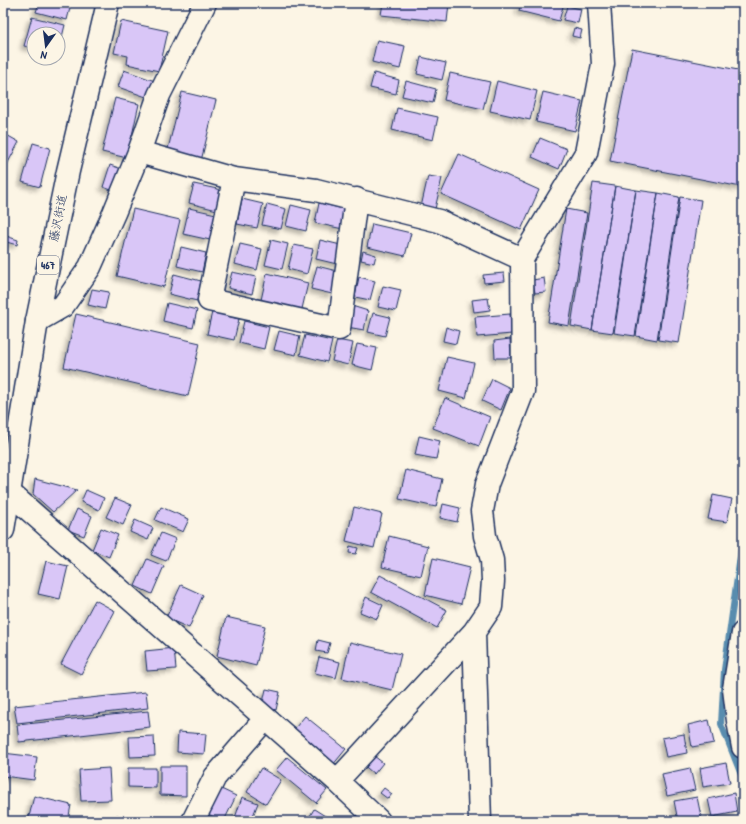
<svg xmlns="http://www.w3.org/2000/svg" width="746" height="824" viewBox="0 0 746 824" font-family="'Patrick Hand','Klee One',sans-serif">
<style>
.lines{fill:none;stroke-linecap:round;stroke-linejoin:round}
.stream{stroke:#598cae;stroke-width:6}
.building{fill:#d9c6f7;stroke:#1b2f5e;filter:url(#shadow)}
.minor-casing{stroke:#1b2f5e;stroke-width:25}
.highway-casing{stroke:#1b2f5e;stroke-width:25}
.minor{stroke:#fcf5e5;stroke-width:22}
.highway{stroke:#fcf5e5;stroke-width:22}
.labels{text-anchor:middle;stroke-width:3;stroke-linejoin:round;paint-order:stroke}
.shield{fill:#fcf5e5;stroke:#5e6a86;stroke-width:1}
.shield-label{font-size:11px;font-weight:bold;fill:#1b2f5e}
.street-label{font-size:12px;fill:#1b2f5e;stroke:#fcf5e5}
</style>
<defs>
<filter id="shadow"><feDropShadow dx="-3.5" dy="3.5" stdDeviation="2" flood-color="#0004"/></filter>
</defs>
<rect width="100%" height="100%" fill="#fcf5e5"/>
<filter id="ink" filterUnits="userSpaceOnUse"><feTurbulence type="fractalNoise" baseFrequency=".025" numOctaves="2"/><feDisplacementMap in="SourceGraphic" scale="8" xChannelSelector="R" yChannelSelector="G"/><feConvolveMatrix kernelMatrix="1 2 1 2 8 2 1 2 1" color-interpolation-filters="sRGB"/></filter>
<g filter="url(#ink)">
<g class="lines">
<path class="stream" d="M743,535L724,670L721,724L743,780"/>
</g>
<path class="building" d="M39,3H50L70,8L67,20L36,12Z
M383,3H449L447,22L381,15Z
M521,3H564L559,21L519,11Z
M567,6L581,9L578,23L563,20Z
M32,17L65,25L58,53V34H34V48L24,46Z
M121,21L168,31L159,71L127,64L128,56L114,53Z
M574,28L582,30L580,38L572,36Z
M377,40L405,46L400,69L372,62Z
M632,49L743,71V178L741,187L610,161Z
M421,57L446,63L442,80L417,74Z
M124,70L155,81L149,98L118,87Z
M374,73L399,80L396,94L370,88Z
M450,73L490,82L483,109L444,100Z
M406,81L436,89L433,103L402,96Z
M497,81L537,91L530,120L490,111Z
M182,92L216,100L201,161L167,153Z
M543,92L582,101L575,131L536,122Z
M115,98L139,104L127,158L102,152Z
M397,108L438,117L433,140L392,130Z
M3,133L19,142L3,172Z
M540,138L567,149L559,169L532,157Z
M33,143L50,148L40,187L22,182Z
M459,154L539,190L521,230L441,194Z
M110,165L122,169L114,191L103,187Z
M428,176L442,178L435,209L421,207Z
M593,183L615,186L592,330L571,326Z
M194,184L222,190L217,210L189,203Z
M615,186L636,190L613,333L592,330Z
M636,190L658,193L635,336L614,333Z
M658,193L679,197L657,340L636,336Z
M680,197L701,200L679,343L658,340Z
M242,199L263,204L257,228L237,224Z
M319,203L347,210L343,229L315,223Z
M267,204L286,209L281,229L262,225Z
M291,205L311,210L306,231L286,226Z
M189,208L216,214L210,240L183,234Z
M133,209L180,220L164,287L117,276Z
M566,209L587,213L569,326L548,322Z
M372,224L411,233L405,256L367,247Z
M3,235L18,240L17,245L3,241Z
M271,240L288,244L282,269L265,265Z
M320,240L345,246L341,265L316,259Z
M240,244L262,249L257,270L235,264Z
M294,245L313,249L307,274L288,269Z
M181,247L206,253L202,272L177,266Z
M363,251L376,255L374,263L361,260Z
M317,266L337,271L332,294L311,289Z
M232,272L256,277L252,294L228,288Z
M267,273L308,283L302,309L261,300Z
M504,273L505,281L484,283L483,275Z
M174,274L201,281L197,301L169,294Z
M359,277L375,281L370,300L355,297Z
M544,278L546,292L535,293L533,280Z
M383,286L401,290L396,311L378,307Z
M92,289L109,292L105,309L88,305Z
M488,298L490,310L474,312L472,300Z
M167,303L197,310L193,328L163,321Z
M352,306L368,311L364,330L347,327Z
M212,312L239,319L234,340L207,334Z
M373,313L390,317L385,336L368,332Z
M76,314L200,343L188,396L64,367Z
M510,314L512,334L477,337L475,317Z
M244,321L269,327L264,349L239,343Z
M446,327L459,331L456,344L443,341Z
M279,331L300,336L296,355L274,350Z
M305,335L332,341L327,362L300,355Z
M510,339L511,358H495L494,341Z
M337,340L353,343L348,365L332,361Z
M357,344L377,348L372,370L352,365Z
M447,357L474,363L466,398L439,391Z
M492,379L510,388L501,410L482,401Z
M445,398L490,417L479,446L433,428Z
M419,436L440,441L436,459L415,455Z
M406,470L442,479L436,507L399,499Z
M35,479L77,490L53,512L33,494Z
M86,490L104,498L99,510L81,502Z
M713,495L732,499L727,522L708,519Z
M115,498L132,505L123,525L106,517Z
M443,504L460,508L457,522L440,518Z
M161,507L189,519L183,532L155,520Z
M354,507L382,514L374,548L346,541Z
M77,509L92,516L84,536L68,530Z
M135,520L153,528L148,540L130,532Z
M101,528L118,535L109,557L92,550Z
M161,533L176,539L166,561L151,555Z
M389,536L428,546L421,576L382,567Z
M350,546L358,548L356,554L349,553Z
M433,558L470,567L461,604L425,595Z
M147,559L164,566L152,594L135,586Z
M46,561L68,566L60,599L38,594Z
M380,575L447,610L437,628L371,592Z
M181,585L203,595L189,628L166,618Z
M366,597L383,605L377,619L360,612Z
M95,600L115,611L81,674L61,664Z
M226,617L265,626L256,666L217,656Z
M318,640L330,643L327,653L316,651Z
M350,642L401,654L392,690L342,678Z
M174,648L176,669L147,671L145,651Z
M319,657L340,662L336,678L315,673Z
M266,689L280,692L276,710L262,707Z
M146,692L148,708L17,723L14,706Z
M148,711L150,727L19,742L17,725Z
M305,716L346,749L332,766L291,733Z
M709,720L714,743L692,747L688,725Z
M178,732L206,734L204,754L177,752Z
M684,734L687,753L666,757L662,738Z
M154,736L155,756L130,757L129,737Z
M369,752L383,763L374,774L360,762Z
M3,753L37,757L34,780L3,776Z
M287,757L327,790L316,803L276,770Z
M726,763L730,783L703,787L700,768Z
M160,766H186V796L160,795Z
M109,768L111,800L81,801L79,770Z
M128,768H156V788L128,787Z
M261,768L281,780L266,804L247,792Z
M690,768L695,790L667,796L662,774Z
M217,787L236,796L224,821L205,813Z
M384,788L392,794L388,799L380,793Z
M734,793L737,812L712,817L708,799Z
M34,796L71,805L68,821H28Z
M242,797L258,803L251,821H234Z
M697,797L702,821H678L674,801Z
M314,809L333,821H307Z
M118,815L119,821H93Z"/>
<g class="lines">
<defs>
<path id="minor" d="M139,152L234,179L316,190L439,221L522,259
M234,179L209,300L339,329L356,199
M37,321L63,306L90,267L114,213L139,152L159,95L205,3
M3,487L337,781L379,821
M474,632L480,821
M743,633L734,689L738,721L743,747
M337,781L474,632L491,607L493,581L492,560L485,536L482,511L487,484L523,391L522,259L586,153L603,64L599,3
M193,821L215,777L265,719"/>
<path id="highway" d="M3,530L37,321L68,171L108,3"/>
</defs>
<use href="#minor" class="minor-casing"/>
<use href="#highway" class="highway-casing"/>
<use href="#minor" class="minor"/>
<use href="#highway" class="highway"/>
</g>
</g>
<g class="labels">
<rect class="shield" x="37" y="256" width="22" height="18" rx="3"/>
<g class="shield-label">
<text x="48" y="269">467</text>
</g>
<g class="street-label">
<text transform="translate(58 218) rotate(-79)" y="4">藤沢街道</text>
</g>
</g>
<rect width="746" height="824" fill="none" stroke="#fcf5e5" stroke-width="16"/>
<rect x="8" y="8" width="730" height="808" fill="none" stroke="#1b2f5e" stroke-width="1.5" filter="url(#ink)"/>
<g transform="translate(46 46) rotate(194)"><circle r="19" fill="#fcf5e5" stroke="#a2a6af"/>
<path d="M0-3L7 15L0 10L-7 15Z" fill="#1b2f5e"/>
<text y="-6" font-size="11" font-weight="bold" text-anchor="middle" fill="#1b2f5e">N</text>
</g>
</svg>
